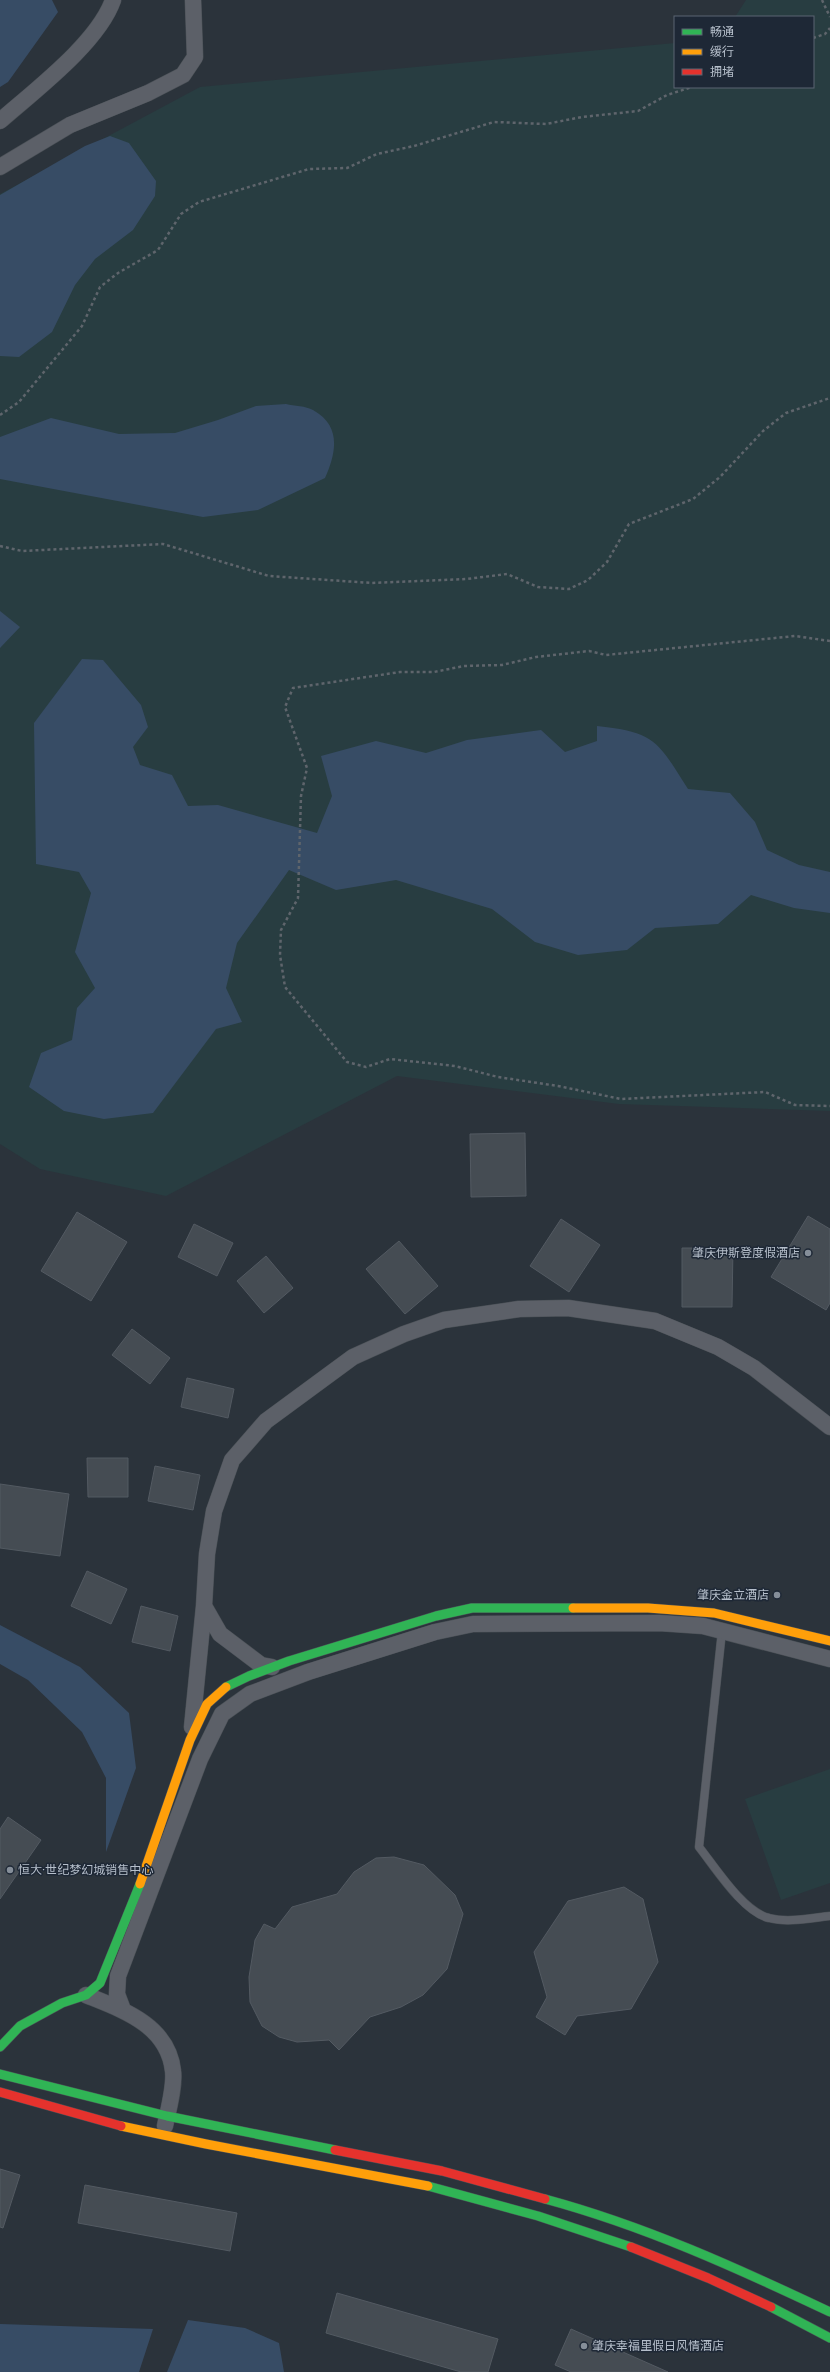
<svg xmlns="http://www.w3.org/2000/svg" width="830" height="2372" viewBox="0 0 830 2372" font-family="Roboto,'Noto Sans SC',sans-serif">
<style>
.green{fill:#283d41}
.water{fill:#374c65}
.building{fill:#454c53;stroke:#535a62}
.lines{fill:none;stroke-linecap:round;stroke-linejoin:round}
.lane-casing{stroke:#494f55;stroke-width:9}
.street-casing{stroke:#494f55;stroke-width:17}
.fast-casing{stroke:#494f55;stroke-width:10}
.slow-casing{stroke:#494f55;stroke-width:10}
.jam-casing{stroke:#494f55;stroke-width:10}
.path{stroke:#5f656c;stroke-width:2.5;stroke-dasharray:3 3;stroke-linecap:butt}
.lane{stroke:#5c6068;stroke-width:8}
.street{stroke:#5c6068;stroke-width:16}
.fast{stroke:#30b455;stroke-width:9}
.slow{stroke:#ff9f0a;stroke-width:9}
.jam{stroke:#e5322d;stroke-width:9}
.poi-dot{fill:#858e99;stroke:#1e2836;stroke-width:1.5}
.labels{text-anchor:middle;stroke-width:3;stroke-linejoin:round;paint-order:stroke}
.poi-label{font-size:12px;fill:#b6bfcb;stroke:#1e2836;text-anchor:end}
</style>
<rect width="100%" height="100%" fill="#2b333b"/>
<path class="green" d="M746,0H830V1111L619,1104L397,1076L166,1196L40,1169L0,1144V194L200,87L675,43V87H813V17H735Z
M830,1769V1883L781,1900L745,1799Z"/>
<path class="water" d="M0,0H52L58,12L8,82L0,87Z
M110,136L129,143L156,181L155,196L133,230L95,259L75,285L52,332L19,357L0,356V195L85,146Z
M286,404C294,406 306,406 313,410C342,426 336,453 325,478L258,510L203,517L0,479V437L51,418L119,434L175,433L218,420L256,406Z
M0,611L20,627L0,648Z
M82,659L103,660L141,705L148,727L133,747L140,765L172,775L188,806L218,805L317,833L332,796L321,756L376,741L426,753L467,740L541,730L565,752L597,741V726C656,732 658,742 688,789L730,793L755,822L767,850L799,865L830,872V913L794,908L751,895L718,924L655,928L627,950L578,955L535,942L492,909L396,880L336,890L289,870L237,943L226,988L242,1022L216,1029L153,1113L104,1119L64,1111L29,1087L41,1053L72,1040L77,1008L95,988L75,952L91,893L79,872L36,864L34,723Z
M0,1625L80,1667L129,1713L136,1768L106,1852V1778L82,1732L28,1680L0,1664Z
M188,2320L245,2328L279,2343L284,2372H167Z
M0,2324L153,2329L139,2372H0Z"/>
<path class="building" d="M525,1133L526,1196L471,1197L470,1134Z
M77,1212L127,1242L91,1301L41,1271Z
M808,1216L830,1229V1303L826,1310L771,1277Z
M561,1219L600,1245L569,1292L530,1266Z
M194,1224L233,1243L217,1276L178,1257Z
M399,1241L438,1286L405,1314L366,1269Z
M682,1248H733L732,1307H682Z
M266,1256L293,1288L264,1313L237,1281Z
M132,1329L170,1358L150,1384L112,1355Z
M187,1378L234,1389L228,1418L181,1407Z
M87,1458H128V1497H88Z
M155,1466L200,1475L193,1510L148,1501Z
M0,1484L69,1494L60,1556L0,1548Z
M87,1571L127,1589L111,1624L71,1606Z
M141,1606L178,1616L170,1651L132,1642Z
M8,1817L41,1840L0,1899V1829Z
M394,1857L424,1865L455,1895L463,1914L447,1969L423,1995L401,2007L370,2017L339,2050L329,2040L297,2042L279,2037L262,2026L250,2002L249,1977L255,1940L264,1924L275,1929L292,1907L337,1894L354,1872L376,1858Z
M624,1887L643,1899L658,1962L631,2009L577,2016L565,2035L536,2017L547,1997L534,1952L568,1901Z
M0,2169L20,2175L3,2228L0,2227Z
M85,2185L237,2213L230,2251L78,2223Z
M337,2293L498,2339L488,2372H461L326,2333Z
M571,2329L668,2372H571L555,2365Z"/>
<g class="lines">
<defs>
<path id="lane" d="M722,1631L699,1847C715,1867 743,1912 769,1918C788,1923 811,1918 830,1916"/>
<path id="street" d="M0,121C34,91 98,43 113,0
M0,167L70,125L148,93L183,75L195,57L193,0
M204,1606L220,1634L261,1665L272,1667
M192,1727L204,1606L207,1554L214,1511L232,1460L266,1421L353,1357L404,1334L444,1320L519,1309L568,1308L655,1321L718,1347L754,1368L830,1427
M86,1995C123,2010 168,2025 173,2071C175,2086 168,2111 165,2126
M123,2010L117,1994L118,1976L200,1759L222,1714L250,1694L308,1672L435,1632L473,1624L659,1623L703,1626L830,1659"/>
<path id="fast" d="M226,1687L249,1676L289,1661L436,1616L472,1608H573
M0,2047L20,2026L62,2003L86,1995L100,1983L140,1884
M0,2074L167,2116L335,2150
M428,2186L538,2216L631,2247
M545,2199C645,2226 737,2268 830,2312
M771,2307L830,2338"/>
<path id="slow" d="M573,1608H648L714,1613L830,1641
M140,1884L190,1740L207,1704L226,1687
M121,2126L206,2144L428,2186"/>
<path id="jam" d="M0,2092L121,2126
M335,2150L442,2171L545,2199
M631,2247L708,2278L771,2307"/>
</defs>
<use href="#lane" class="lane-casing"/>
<use href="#street" class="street-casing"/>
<use href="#fast" class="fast-casing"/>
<use href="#slow" class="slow-casing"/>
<use href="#jam" class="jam-casing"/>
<path class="path" d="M822,0L830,17
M813,38L825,34L830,28
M0,415L19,402L82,326L100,287L118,273L158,250L181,214L199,202L309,169L347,168L377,154L414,146L494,122L546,124L582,117L638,111L667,95L692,87
M0,546L22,551L163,544L269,576L372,583L467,579L507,574L538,587L569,589L588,580L607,562L629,524L693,499L720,477L763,431L786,413L830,398
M830,641L795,636L606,655L589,651L536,657L502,665L464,666L434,672H400L293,688L285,707L307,768L301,796L298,898L281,930L280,955L285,987L347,1062L366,1067L390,1059L455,1066L498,1077L558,1086L621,1099L765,1092L795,1105L830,1106"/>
<use href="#lane" class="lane"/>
<use href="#street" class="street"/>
<use href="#fast" class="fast"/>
<use href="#slow" class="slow"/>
<use href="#jam" class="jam"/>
</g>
<g class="poi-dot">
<circle cx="808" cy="1253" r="4"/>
<circle cx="777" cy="1595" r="4"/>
<circle cx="10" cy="1870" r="4"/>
<circle cx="584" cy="2346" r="4"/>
</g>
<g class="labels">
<g class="poi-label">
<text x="800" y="1257">肇庆伊斯登度假酒店</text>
<text x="769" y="1599">肇庆金立酒店</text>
<text x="18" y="1874" text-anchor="start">恒大·世纪梦幻城销售中心</text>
<text x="592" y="2350" text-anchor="start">肇庆幸福里假日风情酒店</text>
</g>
</g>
<rect x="674" y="16" width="140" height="72" fill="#1e2836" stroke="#5b6472"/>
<rect x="682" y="29" width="20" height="6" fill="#30b455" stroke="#5b6472"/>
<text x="710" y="36" font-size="12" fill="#b6bfcb">畅通</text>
<rect x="682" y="49" width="20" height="6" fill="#ff9f0a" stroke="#5b6472"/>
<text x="710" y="56" font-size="12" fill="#b6bfcb">缓行</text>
<rect x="682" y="69" width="20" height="6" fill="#e5322d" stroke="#5b6472"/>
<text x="710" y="76" font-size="12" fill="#b6bfcb">拥堵</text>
</svg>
